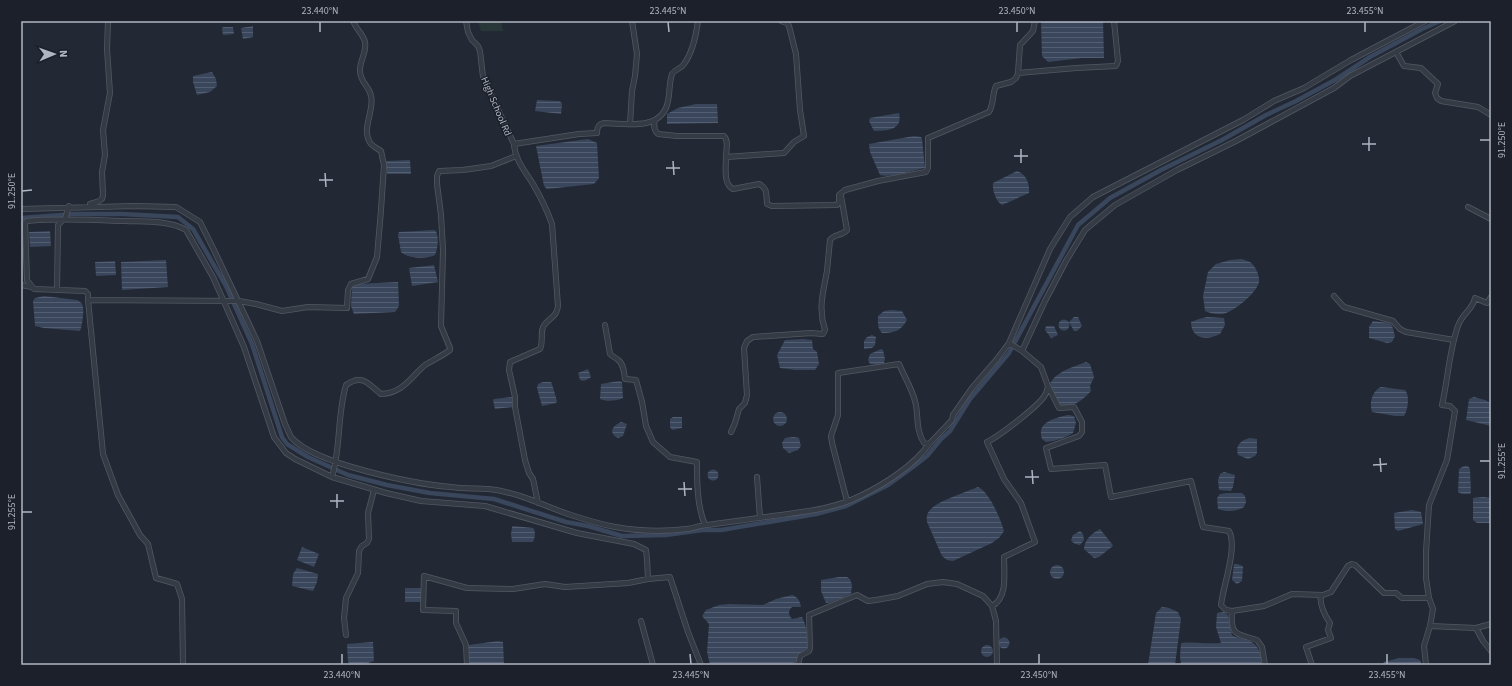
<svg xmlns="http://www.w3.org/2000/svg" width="1512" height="686" viewBox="0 0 1512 686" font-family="'Source Sans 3',sans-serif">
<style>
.park{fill:#283839}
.water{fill:url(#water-rules)}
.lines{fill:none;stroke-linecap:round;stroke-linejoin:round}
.canal{stroke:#39465c;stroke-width:4.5}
.minor-casing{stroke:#535863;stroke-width:6}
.minor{stroke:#353b45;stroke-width:4.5}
.ticks{fill:none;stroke:#b0b5c2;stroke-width:1.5}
.labels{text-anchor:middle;stroke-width:3;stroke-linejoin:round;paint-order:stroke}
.street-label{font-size:10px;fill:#b0b5c2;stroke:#1b202a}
.neatline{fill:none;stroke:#b0b5c2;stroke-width:1.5}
.ticks-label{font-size:10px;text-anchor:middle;fill:#b0b5c2}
</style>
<defs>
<pattern id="water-rules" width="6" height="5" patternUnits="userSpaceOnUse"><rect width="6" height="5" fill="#39465c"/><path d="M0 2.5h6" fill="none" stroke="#535e72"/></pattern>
</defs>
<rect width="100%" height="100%" fill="#222934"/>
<path class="park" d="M478,21H501L503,31H481Z"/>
<path class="water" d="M1041,21H1103L1104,58H1082L1048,62L1042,56Z
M253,26V37L243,39L241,28Z
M223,27H233L234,34L223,35L222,29Z
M212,72L216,79L217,86L210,92L197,95L193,82V76Z
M537,100L560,101L562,104L561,114L535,111Z
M696,104H717L718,123L667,124V114L678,108Z
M899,113C903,130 888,131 874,131L869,121L870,118Z
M914,136L921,137L922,139L925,168C914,170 890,178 880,175L870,152L869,144Z
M588,139L597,143L599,178L594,184L547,189L544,186L536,146Z
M410,160L411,174H387L386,161Z
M1017,171C1026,174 1030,184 1029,193L1002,205C996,201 992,191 993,183Z
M434,230L436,231C439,238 438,248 435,255C427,259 408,259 401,252L398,235L399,232Z
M50,231L51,246L30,247L29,232Z
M1242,259C1244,260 1248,261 1250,262C1255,265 1260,276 1259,282C1257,293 1233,312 1223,314C1216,315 1210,313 1205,311L1203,296L1208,272L1216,264L1230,260Z
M166,260L168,287L122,290L121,262Z
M115,261L116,275L96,276L95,262Z
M434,265L438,282L412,286L409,268Z
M398,282L399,306L395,312L354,314L351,306L352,287L358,284Z
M44,296L77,300C79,301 81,302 82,304C85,308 82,327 80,331L44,328L35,326L33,301L35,298Z
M891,310L902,311L907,320C901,331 894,333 882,333C877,328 878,322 878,316L884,311Z
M1074,317H1078L1082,326L1077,331H1074L1069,322Z
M1207,317L1224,318L1225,325L1220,334C1207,341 1191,339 1191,322L1199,319Z
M1058.5 325a5.5 5.5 0 1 1 11 0a5.5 5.5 0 1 1-11 0Z
M1373,321L1389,323L1392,325L1395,336L1392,342L1387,343L1369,338V327Z
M1046,326H1054L1058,335L1051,338L1045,330Z
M872,335L876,337L875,345L872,348L864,349V341L867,337Z
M803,339L812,340L813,349L817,352L819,364L815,370H795L780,368L777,355L785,340Z
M881,349L883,350L885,359L884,363L878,365L870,364L868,360L870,354Z
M1086,362L1090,364L1094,377L1090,386L1091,391C1083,400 1072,409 1059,405L1050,384C1056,371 1074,367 1086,362Z
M588,369L591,377C587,380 584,382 580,380L578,373Z
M619,381L622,382L623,398C617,401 606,402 600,399L601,384Z
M543,382H551L552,384L557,401L556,403L542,406L537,388L538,384Z
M1381,387L1405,390C1410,395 1408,410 1404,416H1395L1372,412C1369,403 1372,391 1381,387Z
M513,397V407L495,409L493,400L494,399Z
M1474,397L1485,400L1491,403V426L1466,420L1469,399Z
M773 419a7 7 0 1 1 14 0a7 7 0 1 1-14 0Z
M1068,415L1074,416L1076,423L1073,433C1065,438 1056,441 1046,442L1042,439C1036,422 1055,418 1068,415Z
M673,417H682V428L672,430L670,427V419Z
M621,422L627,424L623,436L618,438C608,433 612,426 621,422Z
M794,437L799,438L801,446L798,450L789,453L783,448L782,443L785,438Z
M1250,438L1257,439V453L1255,456L1248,459L1238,455C1235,445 1241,440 1250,438Z
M1464,466H1468L1470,469L1471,492L1470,494H1462L1458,492L1459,469Z
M707.5 475a5.5 5.5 0 1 1 11 0a5.5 5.5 0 1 1-11 0Z
M1224,472L1235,475L1233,487L1231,491L1219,490L1218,480L1220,474Z
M978,487C989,491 1001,520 1004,531L999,538L992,543L953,561L947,560L942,556L927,522C926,517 927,512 932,508C941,500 966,492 978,487Z
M1227,493H1242L1245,496L1246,502L1244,507C1236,512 1227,512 1218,509L1217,498L1220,494Z
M1483,497L1491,498V523H1477L1473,520V498Z
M1412,510L1421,512L1423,524L1398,531L1395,529L1394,513Z
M513,526L533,528C536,531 535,538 533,542H512L511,534L512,527Z
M1100,529L1112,544L1113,546L1099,557L1094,558L1084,549C1084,540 1092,533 1100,529Z
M1080,531L1083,534L1084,540L1080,545C1076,544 1073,544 1071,540L1073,535Z
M302,547L319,554L314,567L297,560Z
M1234,564H1237L1243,566L1242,581L1237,584L1232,580Z
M1050 572a7 7 0 1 1 14 0a7 7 0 1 1-14 0Z
M297,568L318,574L317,582L313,591L292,586L293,574Z
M839,577H847L850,579L852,585L851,594L832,602L826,603L821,591V580Z
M405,588H421V602H405Z
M792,595C798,597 800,601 801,607H792C788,611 788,614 792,619L802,617C807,627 808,637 808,648L798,656L796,662L789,665H710L707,652L709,624L702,616L706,610L719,605L729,604L763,605L776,599Z
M1162,607L1169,608L1178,612L1181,619L1175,665H1148L1156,613Z
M1224,612L1228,615L1232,635C1236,638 1239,638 1244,639C1257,642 1262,652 1262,665H1181L1180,656L1181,643C1195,642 1207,644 1221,643L1216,627L1217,613Z
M998.5 643a5.5 5.5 0 1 1 11 0a5.5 5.5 0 1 1-11 0Z
M498,641L503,642L504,665H468L469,645Z
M373,642L374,661L365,664H350L348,662L347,644Z
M981 651a6 6 0 1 1 12 0a6 6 0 1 1-12 0Z
M1414,658L1420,660L1422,665H1382L1384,662L1399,658Z"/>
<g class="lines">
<path class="canal" d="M21,218L75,214H122L178,217L193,229L226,286L252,344L282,437L287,444L308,457L348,475L387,485L430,493L494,499L566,522L588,526L622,536L666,535L702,530H721L816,514L846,506L888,485L913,467L927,456L941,439L950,431L970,399L1009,353L1078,225L1110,198L1161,170L1222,140L1266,115L1296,101L1335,80L1370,57L1422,29L1440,21"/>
<defs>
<path id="minor" d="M466,21L468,32L472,40L478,46L480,51L483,77L514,144L579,134L597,133C597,128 598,124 604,123C626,124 663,131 668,101C670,92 669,83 672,74C675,69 681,69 684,64C693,52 696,36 698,21
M781,21L787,23L789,26L796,54L800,110L804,136L794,142L784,153L726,157C726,167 723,184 733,189L759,184C768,188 766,195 767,204L772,206L837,205L839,202V195L845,190L878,181L926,172L928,168V138L989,112C994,104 992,94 996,86L1011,82L1016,78L1018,73L1020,45L1033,31L1035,21
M1396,52L1404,66L1421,68L1438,84L1435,93L1437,98L1441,101L1478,107L1491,115
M1018,73L1076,68L1116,66L1118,61L1114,21
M655,120C653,126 654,130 658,134L677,136H724C729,141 726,150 726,157
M630,124L632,91L635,76L637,54L632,21
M514,144C515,160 525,171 533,184C540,196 547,210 552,224L558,306C557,316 551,317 545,324C539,330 544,341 540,349L510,362L509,370L515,397V407L525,460L529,473L533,479L538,503
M90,204L97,202L102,199L103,195L102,172L105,155L103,130L110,93L107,49L108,21
M1468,207L1491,219
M21,209L135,206L176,207L200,222L213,248L257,341L285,424C287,428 289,433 291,437C313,464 415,484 451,487C463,489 476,488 489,489C517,492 542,505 568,514C583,519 599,524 615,527C638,531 663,532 687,529C694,528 701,525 707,525C729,522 751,519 773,516C802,512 834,509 860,496C883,485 915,465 929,444
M65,219L69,206
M21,285L32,287
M57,290L58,225L63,220
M1334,296L1344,307L1393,321L1400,329L1406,332L1454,340
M88,300V294L85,291L34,289L27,280L25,223L27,221C60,218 92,220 125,221C145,222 168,220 186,230L213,277L244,347L274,437L286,453L295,459L332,477L386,493L421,501L485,506L577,533L634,544L646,550L647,559L648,579L670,577L688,632L701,665
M605,325L610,354C613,357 615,357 618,360C624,364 624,373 625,379L636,380L642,402L646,426L653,442L670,457L697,462C697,483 697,506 705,525
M1022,351L1045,301L1066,261L1085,230L1115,205L1177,170L1234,142L1334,88L1350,76L1455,21
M1048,386L1059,408L1074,407L1082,422V432L1079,436L1046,448L1051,469L1105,465L1111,497L1191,481L1203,527L1229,531C1238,547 1223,586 1221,605L1226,610L1232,611
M731,432L735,423L739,409L745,403L747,395L744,348L747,341L753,337L811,333L823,334L825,330C818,308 823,293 827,271C828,261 829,250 830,240C834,234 842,236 847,230L841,196
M332,477C341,447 337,415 346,385C363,373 369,385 381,394C403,393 410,378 425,365C433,360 442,356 450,350V348L441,326L443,250L441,215L437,184V176L439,171L463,170L491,166L516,156
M757,477L760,518
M847,501L832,443L831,436L838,415V373L899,364C904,376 912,389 915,401C919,415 915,429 924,443L929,444L952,420L953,415L972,388L997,359L1009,343L1050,249L1070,217L1093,197L1243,120L1274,101L1304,88L1351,60L1425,21
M1429,598L1426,578V552L1429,505L1447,460L1455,411L1450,406L1442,405C1448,379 1449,351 1458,326C1463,312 1472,311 1475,298L1487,303L1491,297
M641,621L653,665
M1476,628L1491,624
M346,635L344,618L346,598L358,573L359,551L362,546L367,543L369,539L368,513L374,490
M183,665L182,599L177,584L156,578L148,544L140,535L118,495L103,454L88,300L239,301L256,304L282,311L308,307L347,308L348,290L351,284L368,279L377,257L381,210L384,165L381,151C378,149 374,147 371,144C360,130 375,110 371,96C369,86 361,83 360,72C359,61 367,53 365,42C363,34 356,29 353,21
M467,665L466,645L456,623V611L423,610L424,576L467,588L513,589L545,584L565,587L628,583L648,579
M798,665L800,656L809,651L810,648L809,615L857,595L868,601L876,600L898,596L927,584L943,582L957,584L983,596L992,606
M997,665L996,621L992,606C1008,598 1004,573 1004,557L1035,542L1021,503L1004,479L987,442C999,436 1039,406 1045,395C1047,392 1047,389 1048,386L1041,367L1022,351L1009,343
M1265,665L1262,647L1257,640C1237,634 1230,636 1232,611L1264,606L1292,594L1323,595L1331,592L1348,566L1352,564L1355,565L1384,593H1396L1402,598H1429L1433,609L1430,626L1476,628L1483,641L1491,651
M1312,665L1306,647L1331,638L1328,630L1330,623C1325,616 1319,604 1321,595
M1426,665L1424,646L1430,626"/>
</defs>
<use href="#minor" class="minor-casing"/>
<use href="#minor" class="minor"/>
</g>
<path class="ticks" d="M320,22V32M668,22L669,32M1017,22V32M1365,22V32M1369,137V151M1480,140H1490M1362,144H1376M1021,149V163M1014,156H1028M673,161L674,175M666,168H680M325,173L326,187M319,180H333M22,191L32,190M1380,458L1381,472M1480,461H1490M1373,465L1387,464M1032,470L1033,484M1025,477H1039M684,482L685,496M678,489H692M337,494V508M330,501H344M22,512H32M342,654V664M690,654L691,664M1039,654V664M1387,654V664"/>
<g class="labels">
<g class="street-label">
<text transform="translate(497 106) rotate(67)" y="4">High School Rd</text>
</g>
</g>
<rect width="1512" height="686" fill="none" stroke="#1b202a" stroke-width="44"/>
<g transform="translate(54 54) rotate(88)" stroke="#1b202a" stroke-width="3" paint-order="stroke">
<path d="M0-3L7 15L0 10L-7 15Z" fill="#b0b5c2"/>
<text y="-6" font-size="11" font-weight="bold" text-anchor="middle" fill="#b0b5c2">N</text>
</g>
<rect x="22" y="22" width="1468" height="642" class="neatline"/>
<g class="ticks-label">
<text x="320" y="14">23.440°N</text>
<text x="668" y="14">23.445°N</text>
<text x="1017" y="14">23.450°N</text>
<text x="1365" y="14">23.455°N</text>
<text transform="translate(1501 140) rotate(-90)" y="4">91.250°E</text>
<text transform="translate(11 191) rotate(-90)" y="4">91.250°E</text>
<text transform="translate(1501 461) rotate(-90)" y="4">91.255°E</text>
<text transform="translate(11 512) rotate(-90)" y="4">91.255°E</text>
<text x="342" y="678">23.440°N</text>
<text x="691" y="678">23.445°N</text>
<text x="1039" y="678">23.450°N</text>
<text x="1387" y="678">23.455°N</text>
</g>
</svg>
